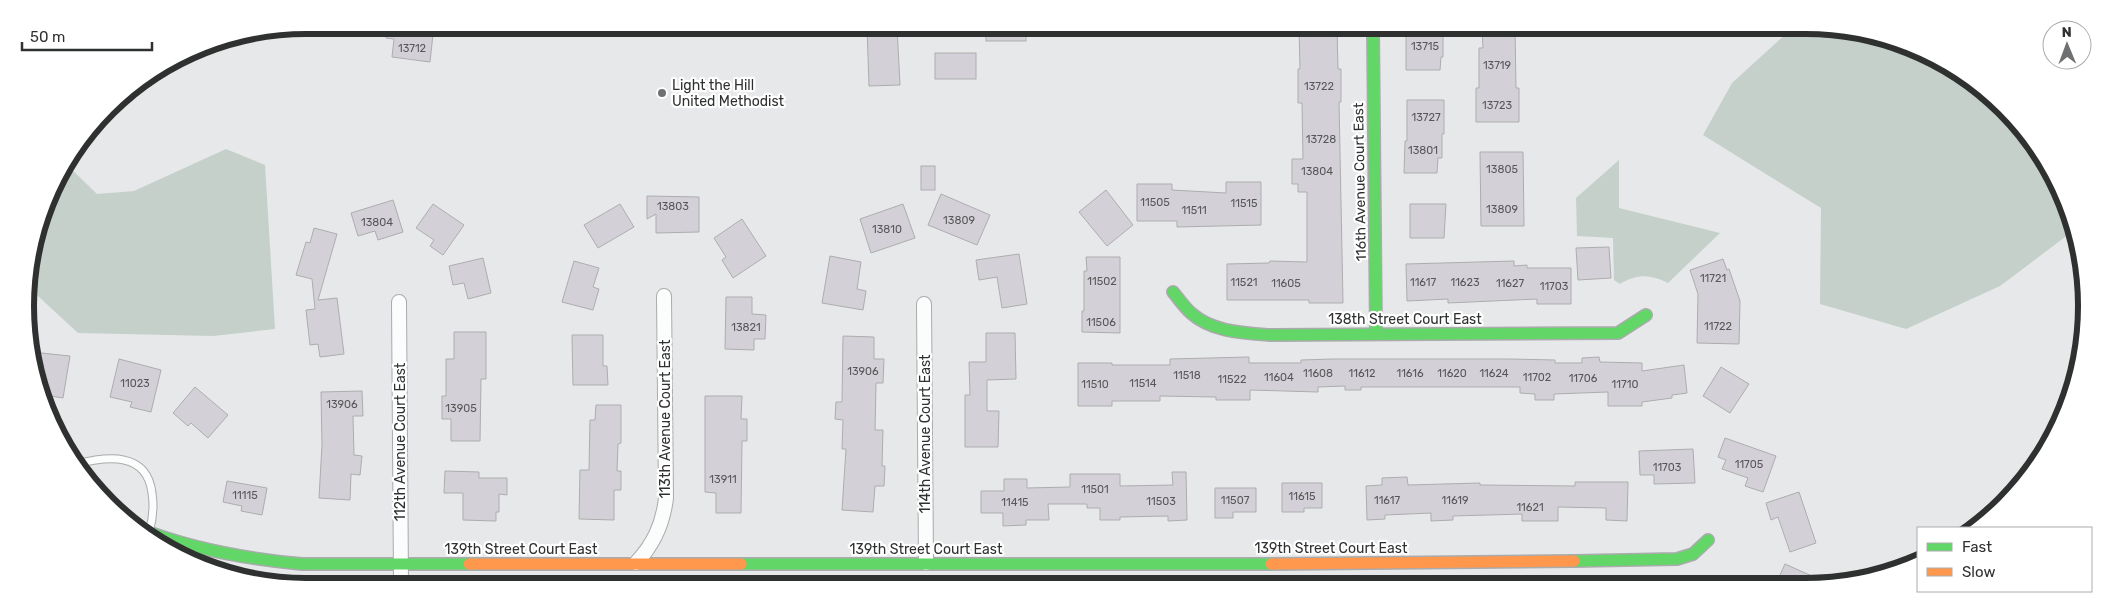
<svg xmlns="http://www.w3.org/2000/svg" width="2112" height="612" font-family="Rubik,sans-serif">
  <rect width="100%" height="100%" fill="#e7e8e9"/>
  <g fill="#c5d0cb">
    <polygon points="1790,30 1861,30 1962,72 2039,150 2073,231 2000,286 1906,329 1820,304 1821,208 1703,135 1732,83"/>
    <polygon points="226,149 265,165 275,329 213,336 78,333 26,285 54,181 67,165 97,194 134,191"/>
    <path d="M 1619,160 L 1619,208 L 1720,233 L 1668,283 C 1650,274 1637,274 1620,284 L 1614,280 L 1613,238 L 1577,236 L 1576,198 Z"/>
  </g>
  <g fill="#d3d1d7" stroke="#adadae">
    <polygon points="387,25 434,25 430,62 392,57 394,39 386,38"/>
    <polygon points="867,27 897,27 900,85 869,86"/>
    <rect x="986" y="27" width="40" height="14"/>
    <polygon points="1299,28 1337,29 1338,69 1341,69 1341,102 1339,102 1343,303 1309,303 1309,300 1227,300 1227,264 1269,263 1270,261 1307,262 1307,192 1298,192 1298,184 1292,184 1292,159 1303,159 1302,103 1298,103 1298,69 1300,69"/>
    <polygon points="1406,29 1443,29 1443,57 1441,57 1440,70 1406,70"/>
    <polygon points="1482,29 1515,29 1516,88 1519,88 1519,122 1476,122 1476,88 1479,88 1479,48 1483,48"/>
    <rect x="935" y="53" width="41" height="26"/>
    <polygon points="1407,100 1444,100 1444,134 1442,134 1442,158 1438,158 1437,173 1404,173 1405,141 1407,141"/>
    <polygon points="1480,152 1523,152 1524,226 1481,226"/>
    <rect x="921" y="166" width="14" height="24"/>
    <polygon points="1226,182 1261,182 1261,225 1177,227 1177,221 1137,221 1137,184 1172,184 1172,190 1226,193"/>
    <polygon points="1106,190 1133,225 1107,246 1079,212"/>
    <polygon points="941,194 990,215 977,245 928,225"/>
    <polygon points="647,196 699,197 699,232 656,233 656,214 647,219"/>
    <polygon points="393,200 403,232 378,240 375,231 358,236 351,213"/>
    <polygon points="433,204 464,225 443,255 430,246 434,240 416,228"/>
    <polygon points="620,204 634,227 598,248 584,225"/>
    <polygon points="903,204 915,238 871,253 860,219"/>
    <polygon points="1410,204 1446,204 1444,238 1410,238"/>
    <polygon points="742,219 766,256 733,278 722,260 726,257 714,238"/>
    <polygon points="314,228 337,234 318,300 337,298 344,354 320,357 318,344 310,345 306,310 315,309 312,279 296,275 306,242 310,243"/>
    <polygon points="1609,247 1611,278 1578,280 1576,248"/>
    <polygon points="1019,254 1027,304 1002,308 997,277 979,280 976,260"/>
    <polygon points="830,256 861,262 857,289 866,291 863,310 822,303"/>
    <polygon points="1086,257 1120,257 1120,333 1082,332 1082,311 1084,311 1084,271 1087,271"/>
    <polygon points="483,258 491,293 468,299 464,283 453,285 449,266"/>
    <polygon points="1723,259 1727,270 1729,269 1740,301 1739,344 1697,343 1698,294 1690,270"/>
    <polygon points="574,261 599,268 593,287 599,289 593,310 562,302"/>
    <polygon points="1514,261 1514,266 1527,265 1527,268 1571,268 1571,304 1537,304 1537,299 1448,303 1448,299 1407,301 1406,264"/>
    <polygon points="726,297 752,297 752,314 766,315 765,339 754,339 754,350 725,349"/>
    <polygon points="454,332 486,332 486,379 481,379 480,441 451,441 451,419 442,419 442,396 446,396 446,359 454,359"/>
    <polygon points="986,333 1015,333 1016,379 987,380 987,411 999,411 998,447 965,447 965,395 970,395 969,362 986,362"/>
    <polygon points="572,335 603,335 603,366 607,366 608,385 573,385"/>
    <polygon points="843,336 874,337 874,359 884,359 883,383 876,383 875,430 883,430 882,466 885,466 884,486 875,486 873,512 842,510 846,449 842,449 843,420 835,419 836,402 842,402"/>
    <polygon points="32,352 70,356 63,398 45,395 47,379 34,377"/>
    <polygon points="1249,357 1249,363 1301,363 1301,360 1333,359 1510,359 1555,360 1555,363 1582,363 1582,358 1599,357 1600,362 1642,363 1642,371 1684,365 1687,393 1672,395 1672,398 1642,402 1642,406 1608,406 1608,392 1554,394 1554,400 1535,400 1535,394 1520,393 1520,387 1361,387 1361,390 1345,390 1345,386 1318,387 1318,392 1250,390 1250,400 1216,400 1216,397 1160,396 1160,401 1112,401 1112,406 1078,406 1078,363 1112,363 1112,365 1170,365 1170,359"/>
    <polygon points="119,359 161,370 151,412 130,407 132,402 110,397"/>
    <polygon points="1721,367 1749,384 1730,413 1703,396"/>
    <polygon points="195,387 228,415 208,438 191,423 188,426 173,413"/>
    <polygon points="362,391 363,416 353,416 354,455 362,456 360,475 351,474 350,500 319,498 322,445 321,392"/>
    <polygon points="705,396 742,396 741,419 747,419 747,441 742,441 741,513 716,513 716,493 705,492"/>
    <polygon points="596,405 621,405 621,443 618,444 617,471 621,471 621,490 614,490 614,520 579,519 580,470 589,470 590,420 595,420"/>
    <polygon points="1725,438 1776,456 1763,492 1745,486 1748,478 1722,469 1726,460 1718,457"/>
    <polygon points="1693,449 1695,483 1654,484 1654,475 1640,475 1639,451"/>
    <polygon points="445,471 479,472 479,478 507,478 507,495 499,494 499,512 496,512 496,521 463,520 463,493 444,493"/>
    <polygon points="1172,472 1186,472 1187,520 1168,521 1168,516 1120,517 1120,520 1100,520 1100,508 1087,508 1087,504 1048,504 1049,520 1026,520 1026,525 1003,526 1003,513 981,513 981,491 1004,491 1004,479 1027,479 1027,488 1070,487 1070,474 1120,474 1120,486 1173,485"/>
    <polygon points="1407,477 1408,485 1480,483 1480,485 1575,486 1575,482 1628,482 1627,521 1606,520 1606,508 1558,507 1558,521 1522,521 1522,514 1453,516 1453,520 1431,521 1431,513 1385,515 1385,519 1367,520 1366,486 1382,485 1382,478"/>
    <polygon points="227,481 267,488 262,515 241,511 242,506 223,502"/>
    <polygon points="1282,483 1322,483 1322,508 1304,508 1304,512 1282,512"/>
    <polygon points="1215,488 1256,488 1256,512 1233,512 1233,518 1215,518"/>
    <polygon points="1799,492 1816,543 1790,552 1778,517 1771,520 1766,503"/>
    <polygon points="1785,564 1832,585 1776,584"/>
  </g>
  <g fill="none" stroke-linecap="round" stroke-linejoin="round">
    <g stroke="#aaabac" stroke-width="9">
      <path id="lane" d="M 77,464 C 108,456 147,452 152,493 C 154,506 153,519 149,532"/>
    </g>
    <g stroke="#aaabac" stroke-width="16">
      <g id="street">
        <polyline points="399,302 401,582"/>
        <polyline points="924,304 926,563"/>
        <path d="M 636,563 C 654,544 663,524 666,498 L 664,296"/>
      </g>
    </g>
    <g stroke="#aaabac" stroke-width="14">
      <g id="fast">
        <polyline points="1373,29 1376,334"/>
        <path d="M 1173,292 C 1179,299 1184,307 1191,313 C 1212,332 1243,333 1270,335 L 1618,333 L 1646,315"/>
        <path d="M 143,530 C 195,550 247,559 302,564 L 469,564"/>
        <polyline points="1574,561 1677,559 1693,554 1708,540"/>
        <polyline points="741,564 1271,564"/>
      </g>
    </g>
    <g stroke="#aaabac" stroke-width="14">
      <g id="slow">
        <polyline points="469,564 741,564"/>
        <polyline points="1271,564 1574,561"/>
      </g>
    </g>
    <use href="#lane" stroke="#fbfcfc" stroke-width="7"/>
    <use href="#street" stroke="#fbfcfc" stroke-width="14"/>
    <use href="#fast" stroke="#63d668" stroke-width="11"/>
    <use href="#slow" stroke="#ff974d" stroke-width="11"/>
  </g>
  <circle fill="#6f7071" stroke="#fff" stroke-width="2" cx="662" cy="93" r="5"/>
  <g text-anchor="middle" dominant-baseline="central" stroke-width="4.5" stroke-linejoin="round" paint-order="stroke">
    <g font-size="11" fill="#58585a">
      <text x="1425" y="46">13715</text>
      <text x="412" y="48">13712</text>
      <text x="1497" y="65">13719</text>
      <text x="1319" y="86">13722</text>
      <text x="1497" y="105">13723</text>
      <text x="1426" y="117">13727</text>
      <text x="1321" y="139">13728</text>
      <text x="1423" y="150">13801</text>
      <text x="1502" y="169">13805</text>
      <text x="1317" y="171">13804</text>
      <text x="1155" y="202">11505</text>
      <text x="1244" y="203">11515</text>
      <text x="673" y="206">13803</text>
      <text x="1502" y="209">13809</text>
      <text x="1194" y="210">11511</text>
      <text x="959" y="220">13809</text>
      <text x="377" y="222">13804</text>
      <text x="887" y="229">13810</text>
      <text x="1713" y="278">11721</text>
      <text x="1102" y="281">11502</text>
      <text x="1244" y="282">11521</text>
      <text x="1423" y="282">11617</text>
      <text x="1465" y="282">11623</text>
      <text x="1286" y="283">11605</text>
      <text x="1510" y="283">11627</text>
      <text x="1554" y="286">11703</text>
      <text x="1101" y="322">11506</text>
      <text x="1718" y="326">11722</text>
      <text x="746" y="327">13821</text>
      <text x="863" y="371">13906</text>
      <text x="1318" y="373">11608</text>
      <text x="1362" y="373">11612</text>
      <text x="1410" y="373">11616</text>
      <text x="1452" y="373">11620</text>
      <text x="1494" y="373">11624</text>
      <text x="1187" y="375">11518</text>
      <text x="1279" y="377">11604</text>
      <text x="1537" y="377">11702</text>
      <text x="1583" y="378">11706</text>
      <text x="1232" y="379">11522</text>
      <text x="135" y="383">11023</text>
      <text x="1143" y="383">11514</text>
      <text x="1095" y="384">11510</text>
      <text x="1625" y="384">11710</text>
      <text x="342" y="404">13906</text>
      <text x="461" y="408">13905</text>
      <text x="1749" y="464">11705</text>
      <text x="1667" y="467">11703</text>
      <text x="723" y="479">13911</text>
      <text x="1095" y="489">11501</text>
      <text x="245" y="495">11115</text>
      <text x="1302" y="496">11615</text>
      <text x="1235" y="500">11507</text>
      <text x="1387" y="500">11617</text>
      <text x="1455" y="500">11619</text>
      <text x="1161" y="501">11503</text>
      <text x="1015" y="502">11415</text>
      <text x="1530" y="507">11621</text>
    </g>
    <g font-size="14" fill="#2f3030" stroke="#fff" text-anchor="start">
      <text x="672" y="85">Light the Hill<tspan x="672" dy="16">United Methodist</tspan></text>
    </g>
    <g font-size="14" fill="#2f3030" stroke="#fff">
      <text transform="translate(1360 182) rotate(-91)">116th Avenue Court East</text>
      <text x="1405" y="319">138th Street Court East</text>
      <text transform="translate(665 419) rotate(-90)">113th Avenue Court East</text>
      <text transform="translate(925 434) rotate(-90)">114th Avenue Court East</text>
      <text transform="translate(400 442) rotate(-90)">112th Avenue Court East</text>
      <text x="1331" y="548">139th Street Court East</text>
      <text x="521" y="549">139th Street Court East</text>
      <text x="926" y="549">139th Street Court East</text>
    </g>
  </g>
  <path d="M0 0H2112V612H0ZM306 34H1806A272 272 0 0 1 2078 306V306A272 272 0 0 1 1806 578H306A272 272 0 0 1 34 306V306A272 272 0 0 1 306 34Z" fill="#fff" fill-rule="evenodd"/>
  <path fill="none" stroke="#2f3030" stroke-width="6" d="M306 34H1806A272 272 0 0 1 2078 306V306A272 272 0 0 1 1806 578H306A272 272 0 0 1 34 306V306A272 272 0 0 1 306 34Z"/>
  <rect x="1917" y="527" width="175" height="65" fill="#ffffff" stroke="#acacac"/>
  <rect x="1927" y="543" width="25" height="8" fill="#63d668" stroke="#acacac"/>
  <text x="1962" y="552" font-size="15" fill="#2f3030">Fast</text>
  <rect x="1927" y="568" width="25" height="8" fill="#ff974d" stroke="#acacac"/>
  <text x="1962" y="577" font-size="15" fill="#2f3030">Slow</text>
  <g transform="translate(2067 45) rotate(359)"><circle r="24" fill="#ffffff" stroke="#acacac"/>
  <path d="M0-4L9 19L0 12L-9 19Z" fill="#6f7071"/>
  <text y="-8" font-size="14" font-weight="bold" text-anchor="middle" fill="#2f3030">N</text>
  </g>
  <path d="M22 42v8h130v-8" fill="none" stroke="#2f3030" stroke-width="2.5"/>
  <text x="30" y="42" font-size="15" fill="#2f3030" stroke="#ffffff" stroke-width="4" paint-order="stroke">50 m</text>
</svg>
